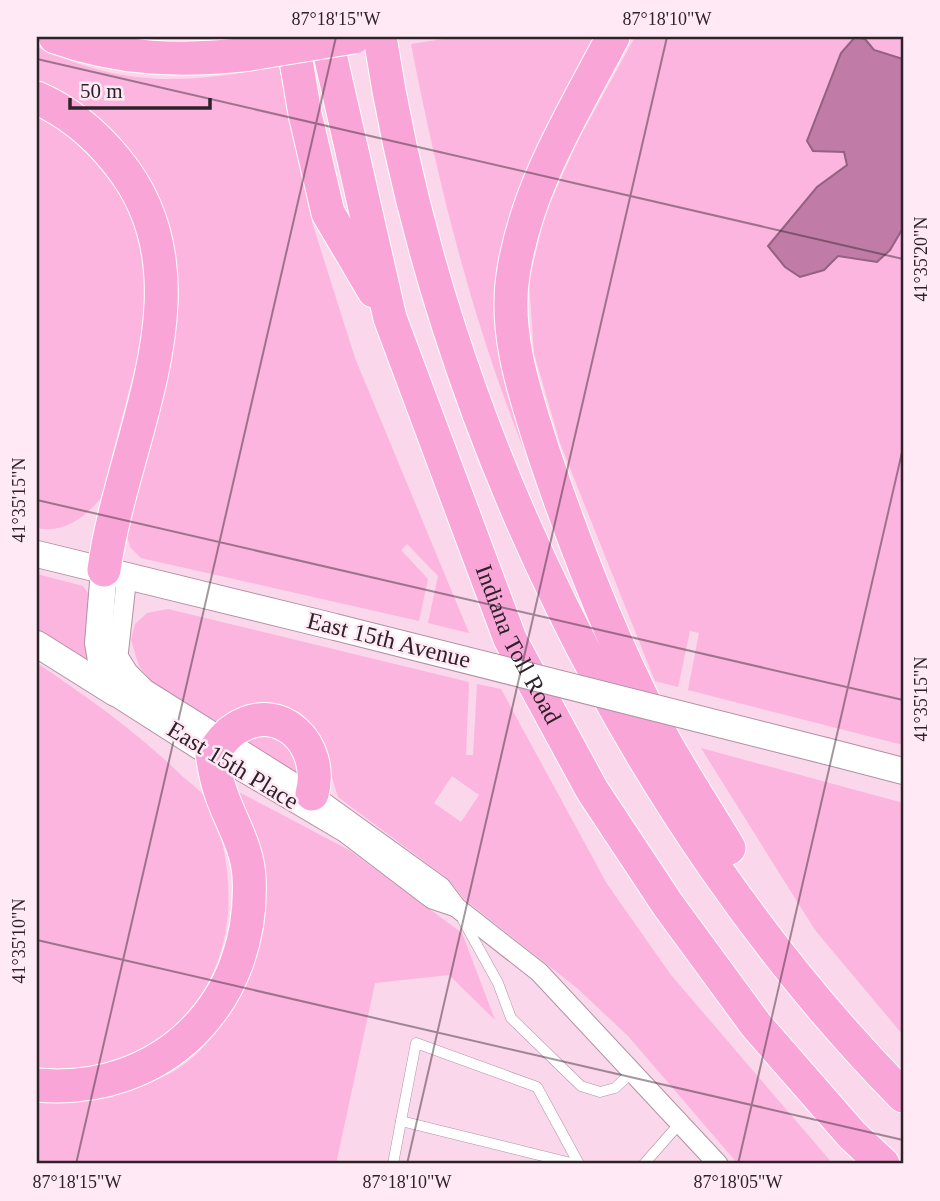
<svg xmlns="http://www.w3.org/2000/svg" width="940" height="1201" font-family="Georgia,serif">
  <rect width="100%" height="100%" fill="#fbd7eb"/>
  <g fill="#fbb5de" fill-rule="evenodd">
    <path d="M 456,37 L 599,37 L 520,202 L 535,477 C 476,336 440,193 411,44 Z"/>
    <polygon points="635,37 855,37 841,53 807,141 813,151 844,152 847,165 817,187 768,247 824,270 838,256 877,262 890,250 903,228 903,745 688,690 699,633 690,631 678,687 655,681 560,443 534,353 529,282 545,214 579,139"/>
    <polygon points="857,37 903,37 903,59 874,50 865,39"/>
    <path d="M 37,47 C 125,88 186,84 279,66 L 312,222 L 355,358 L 469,633 L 428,623 L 438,576 L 407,544 L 401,550 L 428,579 L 419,621 L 141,558 L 130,547 L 125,529 L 173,342 L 179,288 L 168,228 L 37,85 Z"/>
    <path d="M 37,116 L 58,126 L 91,157 L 123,198 L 141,242 L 150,281 L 146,325 L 101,498 C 85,517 64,534 37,528 Z"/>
    <polygon points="37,574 83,586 90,596 85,633 89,656 83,663 37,633"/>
    <path d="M 168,609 L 469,682 L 466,755 L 473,755 L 477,684 L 501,689 L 607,884 L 671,975 L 833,1164 L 738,1164 L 628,1036 L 577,988 L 464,899 L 448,879 L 338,797 L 325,754 L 315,733 L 220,725 L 151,681 L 139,666 L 131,640 L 135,624 L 147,613 ZM 452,776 L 479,795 L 461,822 L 434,803 Z"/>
    <path d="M 37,663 C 87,697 137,732 180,774 C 188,782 201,790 207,800 C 220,825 226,854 228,882 C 236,997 152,1079 37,1070 Z"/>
    <polygon points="251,734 287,739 303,778 243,739"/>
    <polygon points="701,748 903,803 903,1035 815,930"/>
    <path d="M 235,790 L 349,850 L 462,933 L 495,1020 L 449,975 L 375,983 L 336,1164 L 37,1164 L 37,1098 C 57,1102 75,1098 95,1095 C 120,1091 149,1085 171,1073 C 224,1043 269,957 266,896 C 263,856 252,826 235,790 Z"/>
  </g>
  <polygon fill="#c07ca6" stroke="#946180" stroke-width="2" points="855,37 865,39 874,50 903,59 903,228 890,250 877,262 838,256 824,270 800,277 785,267 768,246 817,187 847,165 844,152 813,151 807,141 841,53"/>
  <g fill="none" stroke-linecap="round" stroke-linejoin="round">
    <g stroke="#b291a4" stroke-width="11">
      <g id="lane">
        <polyline points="463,920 498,983 511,1018 581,1086 600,1092 615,1088 632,1072"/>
        <polyline points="401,1121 416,1043 537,1087 579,1164"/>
        <polyline points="393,1164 401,1121 575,1164"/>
        <polyline points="644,1164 680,1123"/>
      </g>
    </g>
    <g stroke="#b291a4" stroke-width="21">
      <g id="street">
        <polyline points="127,575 118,656 128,672 145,689 312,794 441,887 456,907 539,972 718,1164"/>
        <polyline points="212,754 344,832 432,899 456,907"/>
      </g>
    </g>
    <g stroke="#b291a4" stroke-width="28">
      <g id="secondary">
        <polyline points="37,554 335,627"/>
        <polyline points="104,570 98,643 102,666 118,694 212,754"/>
        <polyline points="37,644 115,693"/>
        <polyline points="826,751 903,771"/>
      </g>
    </g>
    <g stroke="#fff" stroke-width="35">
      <g id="highway">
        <path d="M 55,37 C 120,60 181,62 250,54"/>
        <polyline points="292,37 305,114 328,213 374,291"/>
        <path id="s1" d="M 326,37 L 390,318 L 510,639 L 592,790 L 668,905 L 756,1025 L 852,1135 L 883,1164"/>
        <path d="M 380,37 C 438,419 632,820 903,1096"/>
        <path d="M 613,37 C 573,113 526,188 513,275 C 504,335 525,394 543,451 C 576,549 616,653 666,744 C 686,779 708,813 729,848"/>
        <path d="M 37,98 C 69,112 94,133 116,160 C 216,281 122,436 104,570"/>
        <path d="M 37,1085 C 163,1096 256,1002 249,876 C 247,845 229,819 220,790 C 216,779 214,766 212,754 C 219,745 225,735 235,729 C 281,699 325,746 312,794"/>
      </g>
    </g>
    <use href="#lane" stroke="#fff" stroke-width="10"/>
    <use href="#street" stroke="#fff" stroke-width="19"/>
    <use href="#secondary" stroke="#fff" stroke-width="26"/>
    <use href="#highway" stroke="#f9a5d8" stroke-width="33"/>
    <g stroke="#b291a4" stroke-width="28" stroke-linecap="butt">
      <polyline id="secondary-bridge" points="335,627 826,751"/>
    </g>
    <g stroke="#fff" stroke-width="35" stroke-linecap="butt">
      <polyline id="highway-bridge" points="250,54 354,37"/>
    </g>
    <use href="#secondary-bridge" stroke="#fff" stroke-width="26"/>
    <use href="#highway-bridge" stroke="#f9a5d8" stroke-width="33"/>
  </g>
  <path fill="none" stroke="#2e2229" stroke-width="2" stroke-opacity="0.45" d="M 37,59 L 903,259M 37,500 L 903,700M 37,940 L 903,1140M 76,1164 L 336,37M 407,1164 L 667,37M 738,1164 L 903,448"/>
  <g text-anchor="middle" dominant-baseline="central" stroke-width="5" stroke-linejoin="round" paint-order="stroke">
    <g font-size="24" fill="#2e2229" stroke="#ffe9f5">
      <text transform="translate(389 640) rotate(14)">East 15th Avenue</text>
      <text stroke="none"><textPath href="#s1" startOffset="639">Indiana Toll Road</textPath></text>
      <text transform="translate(233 765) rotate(31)">East 15th Place</text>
    </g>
  </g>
  <rect width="940" height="1201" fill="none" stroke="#ffe9f5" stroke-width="77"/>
  <path d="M70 98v10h140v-10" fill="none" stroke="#2e2229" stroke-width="3.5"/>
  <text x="80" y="98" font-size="21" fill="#2e2229" stroke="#ffe9f5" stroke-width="5" paint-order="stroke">50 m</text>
  <rect x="38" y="38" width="864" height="1124" fill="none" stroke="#2e2229" stroke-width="2.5"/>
  <g font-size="18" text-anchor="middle" fill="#2e2229">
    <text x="336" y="25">87°18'15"W</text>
    <text x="667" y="25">87°18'10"W</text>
    <text transform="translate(921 259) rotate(-90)" y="6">41°35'20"N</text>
    <text transform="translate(19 500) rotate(-90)" y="6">41°35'15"N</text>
    <text transform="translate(921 699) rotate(-90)" y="6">41°35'15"N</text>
    <text transform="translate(19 941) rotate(-90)" y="6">41°35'10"N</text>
    <text x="77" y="1188">87°18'15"W</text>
    <text x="407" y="1188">87°18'10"W</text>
    <text x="738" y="1188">87°18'05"W</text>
  </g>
</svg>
